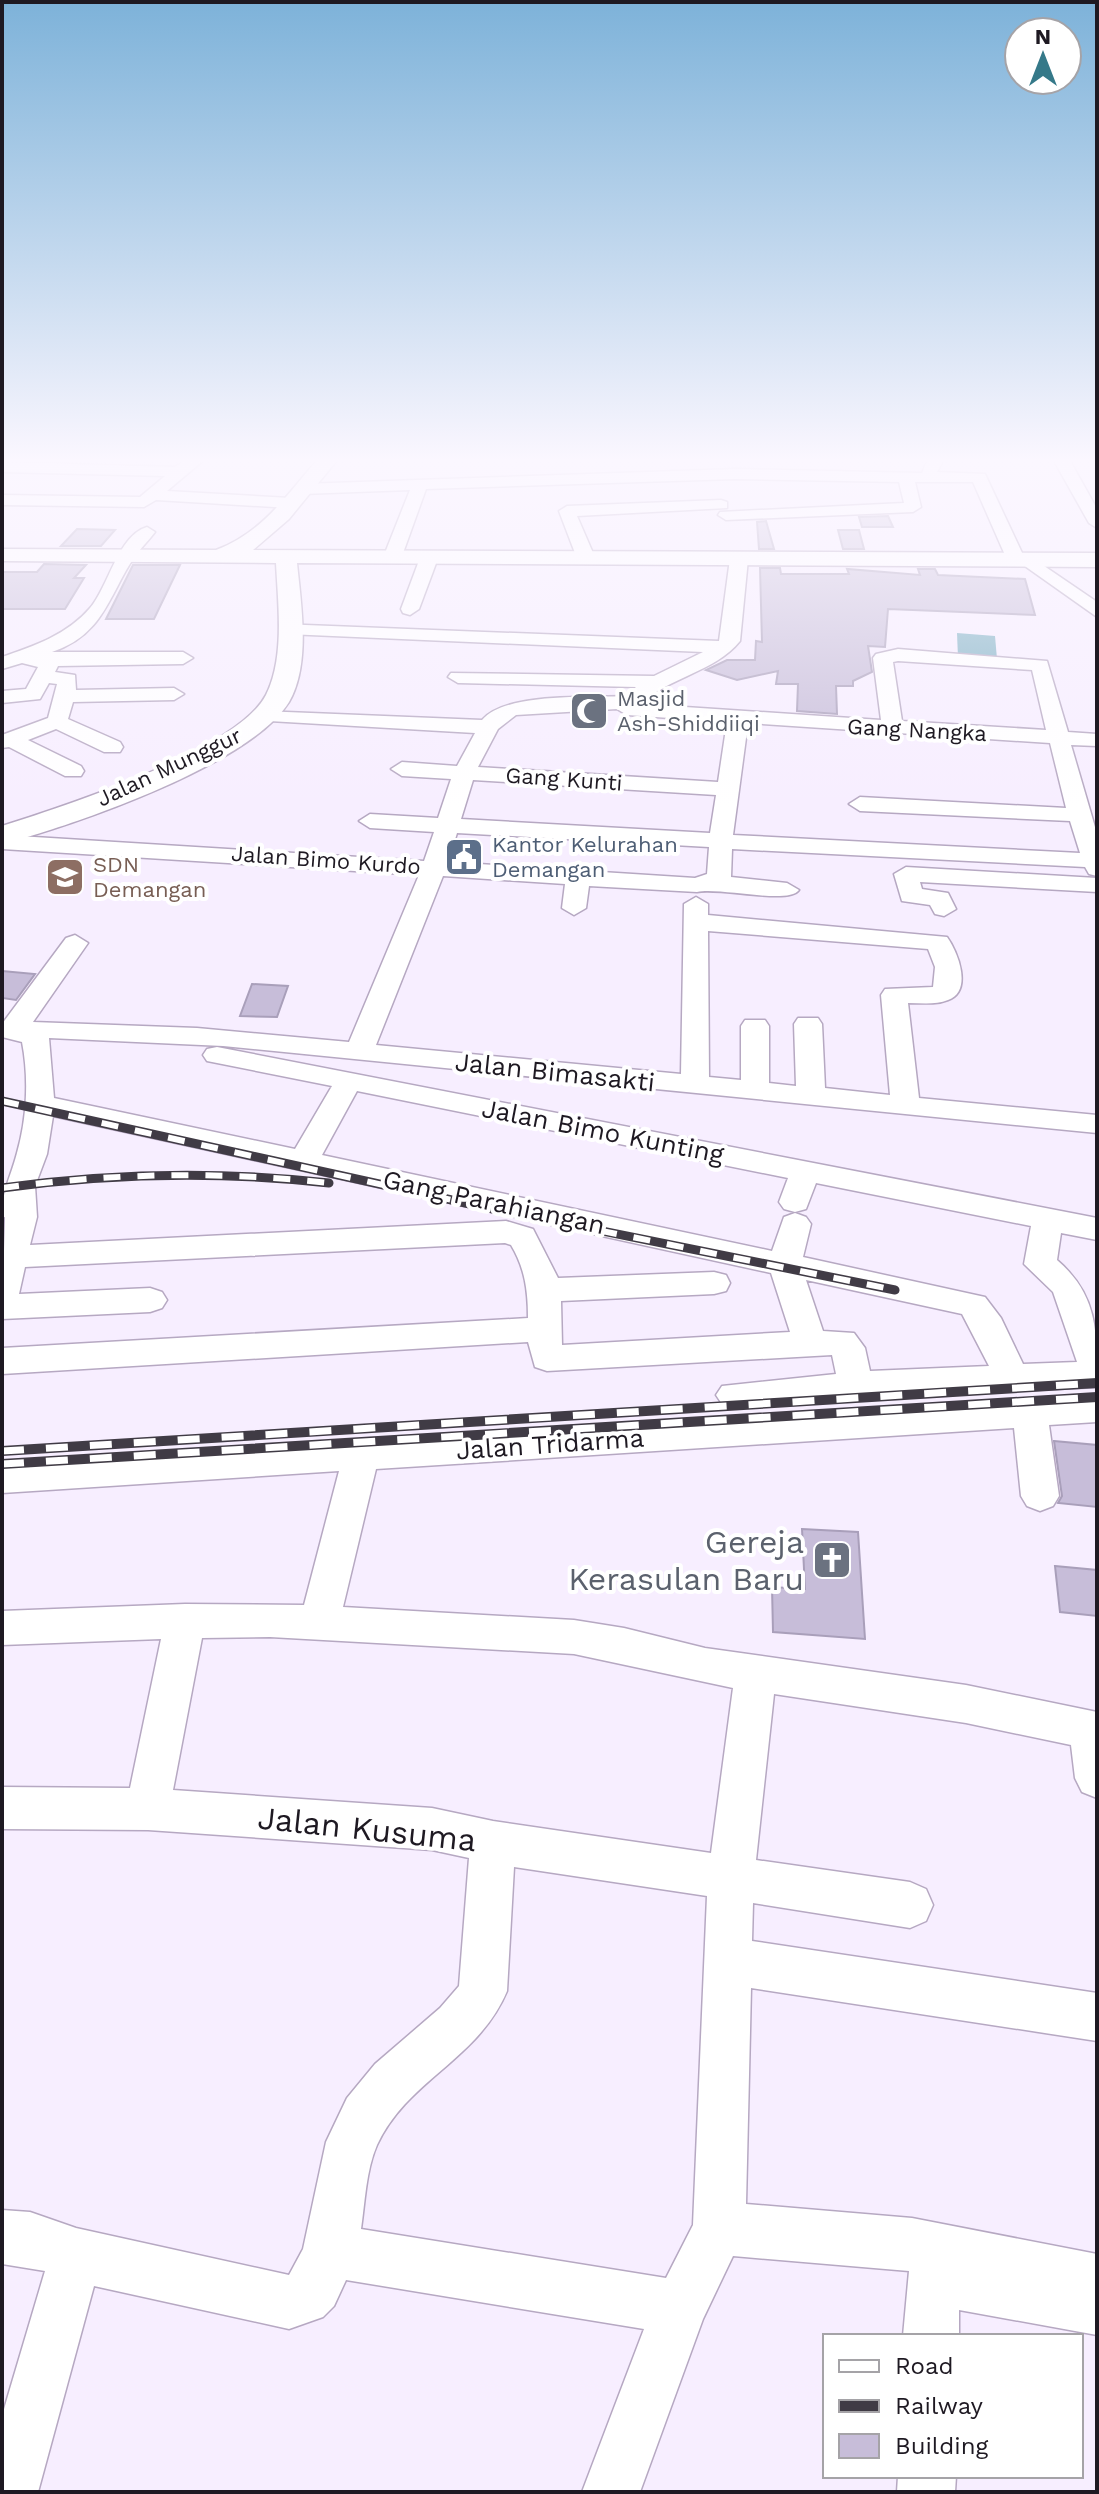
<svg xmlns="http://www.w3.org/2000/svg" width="1099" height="2494" font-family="'Work Sans',sans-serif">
  <rect width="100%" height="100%" fill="#f7eeff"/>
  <polygon fill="#7cafc3" points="957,633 995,636 997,659 958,658"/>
  <g fill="#c7bdd9" stroke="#a99fba" stroke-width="2">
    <polygon points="888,516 893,527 862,527 859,517"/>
    <polygon points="766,521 774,549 759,549 757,522"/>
    <polygon points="77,529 115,530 101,546 61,546"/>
    <polygon points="838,530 859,530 864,549 843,549"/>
    <polygon points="44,564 86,565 74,578 84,578 65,609 2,609 2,572 37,572"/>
    <polygon points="133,565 180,565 154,619 106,619"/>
    <polygon points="760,568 780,568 781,574 849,574 847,569 920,575 918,569 935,569 938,575 1025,579 1035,615 888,609 885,647 868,646 872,672 853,681 853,686 836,686 837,714 797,711 798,684 776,684 778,671 737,680 706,670 727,660 755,660 756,641 762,642"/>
    <polygon points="2,971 35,974 16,1000 2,998"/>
    <polygon points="252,984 288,986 277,1017 240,1016"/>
    <polygon points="1054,1441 1097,1445 1097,1507 1058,1503 1062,1496"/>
    <polygon points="802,1529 858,1532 865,1639 773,1632 772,1587 805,1589"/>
    <polygon points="1055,1566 1097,1570 1097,1616 1060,1612"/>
  </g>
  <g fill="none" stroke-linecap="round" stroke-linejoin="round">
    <g stroke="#b6a8c2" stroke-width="3">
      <g id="minor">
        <polygon points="187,459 205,459 167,491 290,498 298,503 290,508 156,500 144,507 2,505 2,495 140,497 165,476 2,472 2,462 175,467"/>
        <polygon points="928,459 944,459 937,472 985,474 1023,555 1020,559 1008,559 1005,555 973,482 915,482 921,507 913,512 726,520 718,515 720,512 904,503 899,482 735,479 426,489 403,553 394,558 385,553 410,490 302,494 294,489 302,484 735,469 922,473"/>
        <polygon points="1053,459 1069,459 1097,509 1097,528 1089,523"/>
        <polygon points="721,500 727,502 727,508 577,516 593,553 584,558 575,553 559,511 567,506"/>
        <path d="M 147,527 L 155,532 C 149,540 141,548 135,556 C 109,594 104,635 52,652 L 183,652 L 193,658 L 183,664 L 58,666 L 55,672 L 75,675 L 76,690 L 174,688 L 184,694 L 174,700 L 73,702 L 68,719 L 120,742 L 123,747 L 120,752 L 104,752 L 56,729 L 28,740 L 81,766 L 84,771 L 81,776 L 65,776 L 9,747 L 2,748 L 2,735 L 48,718 L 57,684 L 49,683 L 40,699 L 2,703 L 2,691 L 26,689 L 38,667 L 22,663 L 2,669 L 2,657 C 34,646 67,635 90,608 C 108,588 118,535 147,527 Z"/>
        <polygon points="429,553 438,558 419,609 410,615 403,613 401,609 420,558"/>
        <path d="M 739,554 L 748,559 L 740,641 C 715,672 669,677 640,704 L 881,720 L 873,658 L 876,654 L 898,649 L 1047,661 L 1068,732 L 1097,734 L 1097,746 L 1071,745 L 1097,834 L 1097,876 L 1089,874 L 1085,867 L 732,849 L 731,877 L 787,883 L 799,890 C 788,905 720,887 697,892 L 589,886 L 586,908 L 574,915 L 562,908 L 565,884 L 443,876 L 376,1045 L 681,1074 L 684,904 L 696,897 L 708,904 L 708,915 L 947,937 C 958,952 973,991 948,1000 C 936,1005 921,1003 908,1003 L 919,1098 L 1097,1115 L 1097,1133 L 223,1046 L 49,1038 L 54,1098 L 295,1149 L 332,1086 L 207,1061 L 203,1055 L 207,1049 L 217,1047 L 1097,1218 L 1097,1240 L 1061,1233 L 1057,1260 C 1099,1296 1097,1334 1097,1387 L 856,1398 L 734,1408 L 722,1404 L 716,1395 L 722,1386 L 836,1374 L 832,1355 L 547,1371 L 535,1367 L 528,1342 L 2,1374 L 2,1348 L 528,1318 C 528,1291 525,1268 511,1245 L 505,1243 L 25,1267 L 19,1294 L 150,1288 L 162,1292 L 167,1300 L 162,1308 L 150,1312 L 2,1319 L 5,1217 L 2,1218 C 2,1189 10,1180 17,1153 C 27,1118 29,1078 22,1042 L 2,1037 L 2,1024 L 66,938 L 75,935 L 88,943 L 33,1022 L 197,1028 L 349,1042 L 419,875 L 2,849 L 2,835 L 424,861 L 434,832 L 370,828 L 359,821 L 370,814 L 438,818 L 451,779 L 402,776 L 391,769 L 402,762 L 457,766 L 475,733 L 269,721 L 262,719 L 259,715 L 262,711 L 482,720 C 506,692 589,698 625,696 L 636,687 L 458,683 L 448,677 L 451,673 L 654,676 L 703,652 L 287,634 L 280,632 L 280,624 L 719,641 L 730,559 ZM 898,661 L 1032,670 L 1046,730 L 902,721 L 893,662 ZM 617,709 L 627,715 L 727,722 L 718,782 L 478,767 L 498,729 L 516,715 ZM 748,723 L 1050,743 L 1066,808 L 860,797 L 849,804 L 860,811 L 1070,821 L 1080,853 L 733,835 ZM 473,780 L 716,795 L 710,833 L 461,819 ZM 457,833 L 709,847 L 707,874 L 695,878 L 448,862 ZM 708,931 L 928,949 L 935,967 L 933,987 L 885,989 L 881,995 L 890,1095 L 825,1088 L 822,1024 L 818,1018 L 798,1018 L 794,1024 L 796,1086 L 769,1083 L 769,1026 L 765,1020 L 745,1020 L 741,1026 L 741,1080 L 709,1077 ZM 357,1091 L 788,1178 L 779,1202 L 784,1209 L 795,1212 L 806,1209 L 816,1183 L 1031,1226 L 1024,1264 L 1053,1292 L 1077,1362 L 1023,1364 L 1001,1318 L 985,1297 L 803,1257 L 811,1224 L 806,1217 L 795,1213 L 784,1217 L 772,1251 L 322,1155 ZM 53,1116 L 771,1273 L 790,1332 L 562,1345 L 561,1301 L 714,1294 L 726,1291 L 730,1283 L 726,1275 L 714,1272 L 558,1278 L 533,1229 L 506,1221 L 30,1245 L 37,1217 L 35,1186 L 47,1154 ZM 806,1280 L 962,1314 L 989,1366 L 870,1371 L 865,1348 L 854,1333 L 823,1331 Z"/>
        <polygon points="1028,555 1097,602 1097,617 1022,564 1022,556"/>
        <polygon points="906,867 1097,878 1097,892 920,882 922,889 948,893 956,909 944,916 935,914 930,905 902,901 894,874"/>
        <path d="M 1097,1396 L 1097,1422 L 1049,1425 L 1059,1496 L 1053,1506 L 1040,1511 L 1027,1506 L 1021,1496 L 1014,1428 L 376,1469 L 343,1607 L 574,1620 L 624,1628 L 705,1648 L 966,1685 L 1097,1712 L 1097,1798 L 1082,1792 L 1075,1778 L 1071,1745 L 966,1723 L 774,1694 L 756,1860 L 910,1882 L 926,1889 L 933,1905 L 926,1921 L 910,1928 L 753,1903 L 752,1941 L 1097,1993 L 1097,2041 L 751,1988 L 746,2204 L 912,2218 L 1097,2254 L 1097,2335 L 959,2310 L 959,2336 L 903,2336 L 909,2271 L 733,2256 L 703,2319 L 640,2492 L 582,2492 L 644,2329 L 346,2280 L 334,2306 L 323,2317 L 289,2329 L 94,2286 L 38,2492 L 2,2492 L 2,2416 L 45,2271 L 2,2264 L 2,2210 L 30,2212 L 76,2228 L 289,2275 L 303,2249 L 326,2142 L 347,2098 L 375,2064 L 440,2008 L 459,1986 L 469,1858 L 432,1850 L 148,1830 L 2,1829 L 2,1787 L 130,1788 L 161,1639 L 2,1645 L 2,1611 L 185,1604 L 304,1605 L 339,1471 L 2,1493 L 2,1463 ZM 270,1637 L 574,1654 L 733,1688 L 711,1853 L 493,1821 L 432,1808 L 173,1790 L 202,1638 ZM 514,1867 L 707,1896 L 693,2225 L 666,2278 L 361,2229 C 365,2202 366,2170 377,2145 C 407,2080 478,2060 507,1991 Z"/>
        <polygon points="898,2476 956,2476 955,2492 897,2492"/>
      </g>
    </g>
    <g stroke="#b6a8c2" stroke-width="3">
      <path id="major" d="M 318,459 L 338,459 L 289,519 L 253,550 L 1097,553 L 1097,567 L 297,563 C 301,604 311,664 289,702 C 251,764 73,826 2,844 L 2,826 C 62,807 238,750 266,695 C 285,658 278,603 276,563 L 2,561 L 2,549 L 216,550 C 262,533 287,495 318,459 Z"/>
    </g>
    <use href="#minor" fill="#fff" fill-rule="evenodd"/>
    <use href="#major" fill="#fff" fill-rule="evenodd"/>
    <g stroke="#403b45" stroke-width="9">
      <g id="rail-far1">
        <polyline points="2,1101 488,1208 895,1290"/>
        <path d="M 2,1188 C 112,1173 219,1171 329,1183"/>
      </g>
    </g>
    <g stroke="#403b45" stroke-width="10">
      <g id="rail">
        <polyline points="2,1451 1097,1383"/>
        <polyline points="2,1464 1097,1397"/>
      </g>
    </g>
    <use href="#rail-far1" stroke="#fff" stroke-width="6" stroke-dasharray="17" stroke-linecap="butt"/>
    <use href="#rail" stroke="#fff" stroke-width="7" stroke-dasharray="22" stroke-linecap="butt"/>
  </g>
  <linearGradient id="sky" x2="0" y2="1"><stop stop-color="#7db2d9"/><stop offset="0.57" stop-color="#fbf7ff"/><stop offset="1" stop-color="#fbf7ff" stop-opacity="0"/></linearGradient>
  <rect width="1099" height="808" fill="url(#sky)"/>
  <defs>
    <g id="mosque-square" transform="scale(2)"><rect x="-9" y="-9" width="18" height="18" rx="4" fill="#6b7280" stroke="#fff"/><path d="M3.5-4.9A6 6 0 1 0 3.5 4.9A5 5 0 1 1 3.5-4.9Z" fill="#fff"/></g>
    <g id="civic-square" transform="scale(2)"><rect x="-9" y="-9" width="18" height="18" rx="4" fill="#5c6f8a" stroke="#fff"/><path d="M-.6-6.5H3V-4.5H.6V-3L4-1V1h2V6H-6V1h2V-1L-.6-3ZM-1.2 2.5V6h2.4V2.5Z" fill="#fff"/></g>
    <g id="school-square" transform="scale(2)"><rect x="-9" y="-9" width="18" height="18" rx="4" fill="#8d6e63" stroke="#fff"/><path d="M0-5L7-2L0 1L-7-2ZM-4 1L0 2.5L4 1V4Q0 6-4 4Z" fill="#fff"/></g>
    <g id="church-square" transform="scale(2)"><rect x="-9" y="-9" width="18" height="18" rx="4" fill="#6b7280" stroke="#fff"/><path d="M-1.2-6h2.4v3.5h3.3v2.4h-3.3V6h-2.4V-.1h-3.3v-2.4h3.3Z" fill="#fff"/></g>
  </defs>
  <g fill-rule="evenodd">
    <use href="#mosque-square" x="589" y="711"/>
    <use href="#civic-square" x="464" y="857"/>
    <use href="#school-square" x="65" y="877"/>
    <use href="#church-square" x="832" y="1560"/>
  </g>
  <g text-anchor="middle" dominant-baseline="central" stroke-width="8" stroke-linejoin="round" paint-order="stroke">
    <g font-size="22" fill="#5b616d" stroke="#fff" text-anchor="start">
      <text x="617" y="698">Masjid<tspan x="617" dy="25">Ash-Shiddiiqi</tspan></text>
    </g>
    <g font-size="22" fill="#1e1922" stroke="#fff">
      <text transform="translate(917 730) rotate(3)">Gang Nangka</text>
      <text transform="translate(169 767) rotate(-25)">Jalan Munggur</text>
      <text transform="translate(564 779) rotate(4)">Gang Kunti</text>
      <text transform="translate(326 860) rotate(4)">Jalan Bimo Kurdo</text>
    </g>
    <g font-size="22" fill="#4e5e75" stroke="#fff" text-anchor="start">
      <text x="492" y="844">Kantor Kelurahan<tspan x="492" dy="25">Demangan</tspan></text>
    </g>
    <g font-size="22" fill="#785e54" stroke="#fff" text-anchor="start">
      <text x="93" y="864">SDN<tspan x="93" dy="25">Demangan</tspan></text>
    </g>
    <g font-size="26" fill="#1e1922" stroke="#fff">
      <text transform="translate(555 1072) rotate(6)">Jalan Bimasakti</text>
      <text transform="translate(603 1131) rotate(11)">Jalan Bimo Kunting</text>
      <text transform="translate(494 1202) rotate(12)">Gang Parahiangan</text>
      <text transform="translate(550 1444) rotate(-4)">Jalan Tridarma</text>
    </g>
    <g font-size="32" fill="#5b616d" stroke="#fff" text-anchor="end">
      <text x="804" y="1542">Gereja<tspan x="804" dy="37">Kerasulan Baru</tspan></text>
    </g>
    <g font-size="32" fill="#1e1922" stroke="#fff">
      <text transform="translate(367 1829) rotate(6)">Jalan Kusuma</text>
    </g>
  </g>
  <rect width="1099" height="2494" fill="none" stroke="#1e1922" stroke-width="8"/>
  <rect x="823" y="2334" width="260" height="144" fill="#ffffff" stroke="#a5a3a7" stroke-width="2"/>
  <rect x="839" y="2360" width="40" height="12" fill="#ffffff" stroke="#a5a3a7" stroke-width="2"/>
  <text x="895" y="2374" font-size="24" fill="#1e1922">Road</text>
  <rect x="839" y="2400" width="40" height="12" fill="#403b45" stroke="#a5a3a7" stroke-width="2"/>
  <text x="895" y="2414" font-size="24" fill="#1e1922">Railway</text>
  <rect x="839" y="2434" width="40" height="24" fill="#c7bdd9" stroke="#a5a3a7" stroke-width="2"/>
  <text x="895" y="2454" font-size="24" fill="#1e1922">Building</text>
  <g transform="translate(1043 56)"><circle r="38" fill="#ffffff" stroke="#a5a3a7" stroke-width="2"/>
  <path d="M0-6L14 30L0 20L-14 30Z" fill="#357989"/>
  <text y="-12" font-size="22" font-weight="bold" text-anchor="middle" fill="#1e1922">N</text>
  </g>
</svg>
